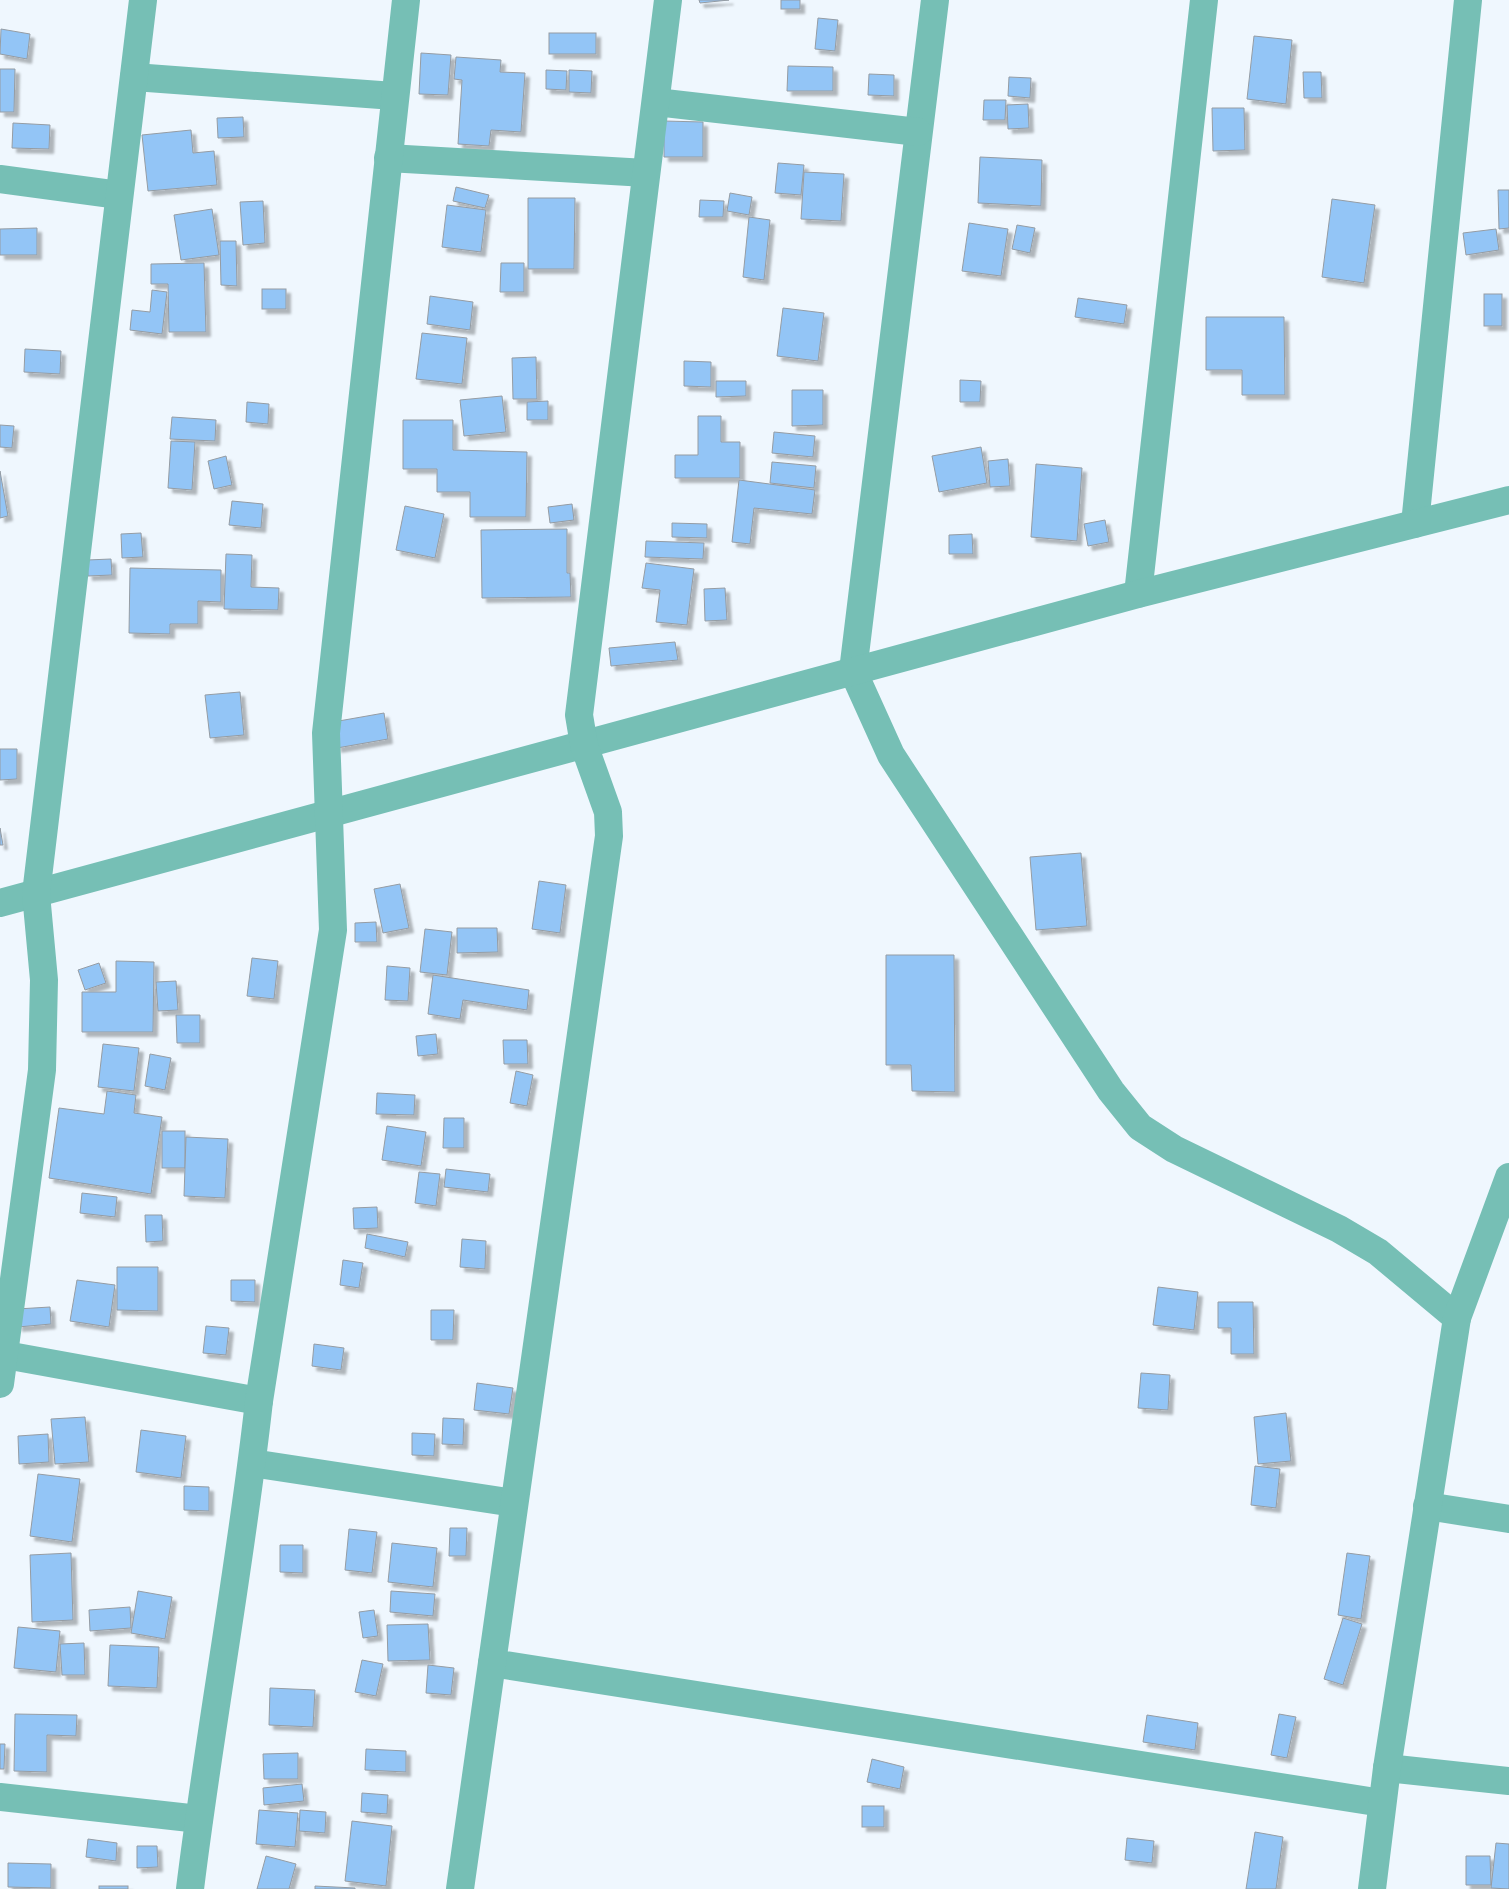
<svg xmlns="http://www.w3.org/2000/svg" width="1509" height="1889" font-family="'Roboto Condensed',sans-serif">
  <defs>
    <filter id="shadow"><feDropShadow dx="4.5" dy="4.5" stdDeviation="1" flood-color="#0004"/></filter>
  </defs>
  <rect width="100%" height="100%" fill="#eff7fe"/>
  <g fill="#93c5f6" stroke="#959ca3" filter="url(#shadow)">
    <polygon points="699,0 729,0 700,3"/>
    <rect x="781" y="0" width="19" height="9"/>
    <polygon points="818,18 838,20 835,51 815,49"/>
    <polygon points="1,29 30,34 27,59 0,54"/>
    <rect x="549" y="33" width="47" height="21"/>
    <polygon points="1254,36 1292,40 1286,104 1247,99"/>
    <polygon points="421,53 451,55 448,95 419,94"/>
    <polygon points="456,57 501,60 500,72 525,73 521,132 491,130 489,146 458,144 462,80 454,79"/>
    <polygon points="788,66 833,67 833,91 787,91"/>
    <polygon points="0,69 15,69 14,112 0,112"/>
    <polygon points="546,70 567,71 566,90 546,89"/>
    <polygon points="569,70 592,71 591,93 569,92"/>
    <polygon points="1303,72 1321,72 1322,98 1304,98"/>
    <polygon points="869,74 894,75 894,96 868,95"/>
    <polygon points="1009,77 1031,78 1030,98 1008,96"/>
    <polygon points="984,100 1006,100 1005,120 983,120"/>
    <polygon points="1028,104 1029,128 1008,129 1007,105"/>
    <polygon points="1212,108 1244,108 1245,150 1213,151"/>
    <polygon points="243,117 244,137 218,138 217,118"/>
    <polygon points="664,121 703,122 703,157 664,157"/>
    <polygon points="13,123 50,125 49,149 12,148"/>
    <polygon points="191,130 193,153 214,151 217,185 148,191 142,135"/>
    <polygon points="980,157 1042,160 1041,206 978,203"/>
    <polygon points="778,163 804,165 801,195 775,193"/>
    <polygon points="804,172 844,174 841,221 801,219"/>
    <polygon points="456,187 489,195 485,208 453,201"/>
    <polygon points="1498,190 1509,190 1509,228 1499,229"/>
    <polygon points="730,193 752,197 749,215 727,211"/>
    <polygon points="528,198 575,198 574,269 528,269"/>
    <polygon points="1332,199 1375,205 1364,283 1322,277"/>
    <polygon points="700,200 724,201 723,217 699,217"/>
    <polygon points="263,201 265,243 243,245 240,202"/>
    <polygon points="447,205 486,210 481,252 442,247"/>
    <polygon points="212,209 219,255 181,260 174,215"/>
    <polygon points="749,217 770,220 764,280 743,277"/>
    <polygon points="969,223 1008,229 1001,276 962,271"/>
    <polygon points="1017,225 1035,228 1030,253 1012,249"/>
    <polygon points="37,228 37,255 0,255 0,229"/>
    <polygon points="1496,229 1499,250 1466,255 1463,233"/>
    <polygon points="220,241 236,241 237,286 221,285"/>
    <polygon points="204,263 206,332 169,332 168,284 151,284 151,264"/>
    <polygon points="501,263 524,263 524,292 500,292"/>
    <rect x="262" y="289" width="24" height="20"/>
    <polygon points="152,290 167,292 162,334 130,330 132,310 150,312"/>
    <rect x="1484" y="294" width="18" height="32"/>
    <polygon points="430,296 473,302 470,330 427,324"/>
    <polygon points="1078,298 1127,305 1124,324 1075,317"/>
    <polygon points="783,308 824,313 818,361 777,356"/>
    <polygon points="1206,317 1284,317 1285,395 1242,395 1242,370 1206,370"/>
    <polygon points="422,333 467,338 462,384 416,379"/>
    <polygon points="25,349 61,351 60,374 24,372"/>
    <polygon points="536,357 537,399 513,399 512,358"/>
    <polygon points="684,361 711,362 711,387 684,386"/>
    <polygon points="960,380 981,381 980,402 960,402"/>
    <polygon points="716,381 746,381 746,396 716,397"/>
    <polygon points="792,390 823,390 823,425 792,426"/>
    <polygon points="502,396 506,432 464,436 460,400"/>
    <polygon points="548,401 548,420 527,420 527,402"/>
    <polygon points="247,402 269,404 268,424 246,422"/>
    <polygon points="698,416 721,416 721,442 740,442 740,478 675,478 675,455 698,455"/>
    <polygon points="172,417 216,420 215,441 170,439"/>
    <polygon points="403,420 453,420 453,450 527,452 526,517 470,517 470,492 437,492 437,469 403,469"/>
    <polygon points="0,425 14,426 12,448 0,447"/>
    <polygon points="774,432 815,436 813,457 772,453"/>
    <polygon points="171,441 195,442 192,490 168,488"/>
    <polygon points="981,447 987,483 939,492 932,456"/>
    <polygon points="226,456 232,485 214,489 208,461"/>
    <polygon points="1008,459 1010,486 990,487 988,461"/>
    <polygon points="772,462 816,466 814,488 770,483"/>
    <polygon points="1036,464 1082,468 1077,541 1031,537"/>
    <polygon points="0,471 8,516 0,518"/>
    <polygon points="739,480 815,490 812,514 754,508 750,544 732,542"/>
    <polygon points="232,501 263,504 261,528 229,525"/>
    <polygon points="572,504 574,520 550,523 548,507"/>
    <polygon points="405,506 444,514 435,558 396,550"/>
    <polygon points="1105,520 1109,542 1088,546 1084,524"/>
    <polygon points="672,523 707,524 707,538 672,537"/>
    <polygon points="567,529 567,573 570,573 571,597 482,598 481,530"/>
    <polygon points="141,533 143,557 122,558 121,534"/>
    <polygon points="972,534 973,554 949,554 949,535"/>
    <polygon points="646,541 704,543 703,559 645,557"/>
    <polygon points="226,554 252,555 251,587 279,588 278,610 224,609"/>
    <polygon points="111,559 112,575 88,576 87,560"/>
    <polygon points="646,563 694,569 687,625 656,622 660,590 642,588"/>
    <polygon points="130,568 221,570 221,602 198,601 198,624 170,624 170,634 129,633"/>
    <polygon points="725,588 727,620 705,621 704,589"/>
    <polygon points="675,642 678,660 611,666 609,648"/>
    <polygon points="240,692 244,735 210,738 205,695"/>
    <polygon points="384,713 388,739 337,748 333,722"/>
    <polygon points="0,749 17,749 17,779 0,780"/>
    <polygon points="0,828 3,845 0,845"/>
    <polygon points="1081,853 1087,926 1036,930 1030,857"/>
    <polygon points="539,881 566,885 560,933 532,929"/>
    <polygon points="400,884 409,928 383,933 374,889"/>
    <polygon points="376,922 377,942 355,942 355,923"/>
    <polygon points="457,928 497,928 498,952 457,953"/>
    <polygon points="425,929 452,932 447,975 420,972"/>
    <polygon points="886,955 954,955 955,1092 912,1091 911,1065 886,1065"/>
    <polygon points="252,958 278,961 274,999 247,996"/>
    <polygon points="116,961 154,962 153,1032 82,1032 82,992 116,992"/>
    <polygon points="99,963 106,983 85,990 78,970"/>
    <polygon points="387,966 410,968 408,1001 385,1000"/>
    <polygon points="433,975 529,990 527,1010 463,1000 460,1019 428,1014"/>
    <polygon points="176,981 178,1010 158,1011 156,982"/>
    <polygon points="176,1015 200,1015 200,1043 177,1043"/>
    <polygon points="436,1034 438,1054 418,1056 416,1036"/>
    <polygon points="503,1040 527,1040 528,1064 504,1064"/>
    <polygon points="103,1044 139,1048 134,1091 98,1087"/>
    <polygon points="150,1054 171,1058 165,1090 145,1086"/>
    <polygon points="516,1071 533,1075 527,1106 510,1103"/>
    <polygon points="107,1091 136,1095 134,1113 162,1117 151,1194 49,1178 59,1108 104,1114"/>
    <polygon points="377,1093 415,1095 414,1115 376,1114"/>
    <polygon points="444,1118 464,1118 464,1148 443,1148"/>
    <polygon points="387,1126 426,1132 421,1166 382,1160"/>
    <rect x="162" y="1131" width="23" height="37"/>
    <polygon points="186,1137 228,1139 225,1198 184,1196"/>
    <polygon points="446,1169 490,1174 488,1192 444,1187"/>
    <polygon points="419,1172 440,1174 436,1206 415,1203"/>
    <polygon points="82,1193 117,1197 115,1217 80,1213"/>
    <polygon points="377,1207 378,1228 354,1229 353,1208"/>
    <polygon points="145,1215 162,1215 163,1241 146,1242"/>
    <polygon points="367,1234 408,1242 405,1257 365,1248"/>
    <polygon points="462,1239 486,1241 485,1269 460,1267"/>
    <polygon points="343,1260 363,1263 359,1288 340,1285"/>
    <polygon points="117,1267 158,1267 158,1311 117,1310"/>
    <polygon points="77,1280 115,1285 109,1327 70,1321"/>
    <polygon points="231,1280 255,1280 255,1302 231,1301"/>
    <polygon points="1158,1287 1198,1292 1194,1330 1153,1325"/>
    <polygon points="1218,1302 1253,1302 1254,1354 1231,1354 1231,1328 1218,1328"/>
    <polygon points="50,1307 51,1324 18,1327 17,1309"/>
    <polygon points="431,1310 454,1310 453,1340 431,1340"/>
    <polygon points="206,1326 229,1328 226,1355 203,1353"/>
    <polygon points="314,1344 344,1348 341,1370 312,1366"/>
    <polygon points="1141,1373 1170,1375 1168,1410 1138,1408"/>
    <polygon points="477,1383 513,1388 509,1414 474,1410"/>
    <polygon points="1286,1413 1291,1461 1258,1464 1254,1417"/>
    <polygon points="85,1417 89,1462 55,1464 51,1419"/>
    <polygon points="443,1418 464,1419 463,1445 442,1444"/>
    <polygon points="141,1430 186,1436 181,1478 136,1472"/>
    <polygon points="412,1433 435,1434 434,1456 412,1455"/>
    <polygon points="48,1434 49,1462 19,1464 18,1436"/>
    <polygon points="1255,1466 1280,1469 1276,1508 1251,1505"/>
    <polygon points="38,1474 80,1479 72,1542 30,1536"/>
    <polygon points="184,1486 209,1487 209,1511 184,1510"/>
    <polygon points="450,1528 467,1528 466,1556 449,1556"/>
    <polygon points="349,1529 377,1532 372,1573 345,1570"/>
    <polygon points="392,1543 437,1548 433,1587 388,1582"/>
    <polygon points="280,1545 303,1545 303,1573 280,1572"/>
    <polygon points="71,1553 73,1620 32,1622 30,1555"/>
    <polygon points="1347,1553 1370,1556 1361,1619 1338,1615"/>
    <polygon points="138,1591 172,1597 165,1639 131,1633"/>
    <polygon points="391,1591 435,1594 433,1616 390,1612"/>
    <polygon points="130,1607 131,1628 90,1631 89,1610"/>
    <polygon points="374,1610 378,1636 363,1638 359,1612"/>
    <polygon points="1343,1618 1362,1624 1343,1685 1324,1679"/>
    <polygon points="428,1624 430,1660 388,1661 387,1625"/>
    <polygon points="18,1627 60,1631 56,1672 14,1668"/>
    <polygon points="84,1643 85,1675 62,1675 60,1644"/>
    <polygon points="110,1645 159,1647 157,1688 108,1686"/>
    <polygon points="362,1660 383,1664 376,1696 355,1692"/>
    <polygon points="428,1665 454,1668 451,1695 426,1693"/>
    <polygon points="270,1688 315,1690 313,1727 269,1725"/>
    <polygon points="15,1714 77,1715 76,1736 47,1735 47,1772 14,1771"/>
    <polygon points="1279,1714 1296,1717 1287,1758 1271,1755"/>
    <polygon points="1147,1715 1198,1723 1195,1750 1143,1742"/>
    <polygon points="0,1744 5,1744 4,1769 0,1769"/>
    <polygon points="366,1749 406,1751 406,1772 365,1770"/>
    <polygon points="298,1753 298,1779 264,1779 263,1754"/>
    <polygon points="872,1759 904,1767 900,1789 867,1782"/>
    <polygon points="302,1784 304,1801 264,1805 263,1788"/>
    <polygon points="362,1793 388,1795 387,1814 361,1812"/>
    <rect x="862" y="1806" width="22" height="21"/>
    <polygon points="259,1810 298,1813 295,1847 256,1844"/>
    <polygon points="300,1810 326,1812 325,1833 299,1831"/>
    <polygon points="352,1821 392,1826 386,1886 345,1881"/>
    <polygon points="1255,1832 1283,1837 1276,1889 1246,1889"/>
    <polygon points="1127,1838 1154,1841 1152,1863 1125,1860"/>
    <polygon points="88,1839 117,1843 116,1861 86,1857"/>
    <polygon points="1496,1843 1509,1844 1509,1889 1491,1888"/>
    <polygon points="137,1846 157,1846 158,1867 137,1868"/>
    <polygon points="266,1856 296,1864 289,1889 257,1889"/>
    <polygon points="1466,1856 1490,1856 1491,1885 1466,1885"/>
    <polygon points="8,1863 51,1864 51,1888 8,1887"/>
    <rect x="99" y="1886" width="29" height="3"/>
    <polygon points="315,1886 355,1888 355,1889 315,1889"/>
  </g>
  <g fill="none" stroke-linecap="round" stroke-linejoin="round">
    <g stroke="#76bfb5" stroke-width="28">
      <polyline points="935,0 853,671 891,755 1111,1091 1140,1127 1174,1149 1339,1229 1378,1252 1457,1318"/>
      <polyline points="134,77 394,96"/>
      <polyline points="656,102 918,132"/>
      <polyline points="388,158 646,173"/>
      <polyline points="0,179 119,195"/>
      <polyline points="1415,524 1468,0"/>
      <polyline points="1138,594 1204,0"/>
      <polyline points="0,903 1138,594 1509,500"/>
      <polyline points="0,1354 259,1401"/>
      <polyline points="0,1384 42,1070 44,980 36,894 143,0"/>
      <polyline points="252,1463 514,1503"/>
      <polyline points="1427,1506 1509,1519"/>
      <polyline points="492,1663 1382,1803"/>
      <polyline points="1387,1768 1509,1781"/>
      <polyline points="0,1797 199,1819"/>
      <path d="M 190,1889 C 210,1726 241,1564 259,1401 L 333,930 L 326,733 L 406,0"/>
      <polyline points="460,1889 609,836 608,812 584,745 579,715 668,0"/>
      <polyline points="1372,1889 1387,1768 1457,1318 1509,1177"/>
    </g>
  </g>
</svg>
